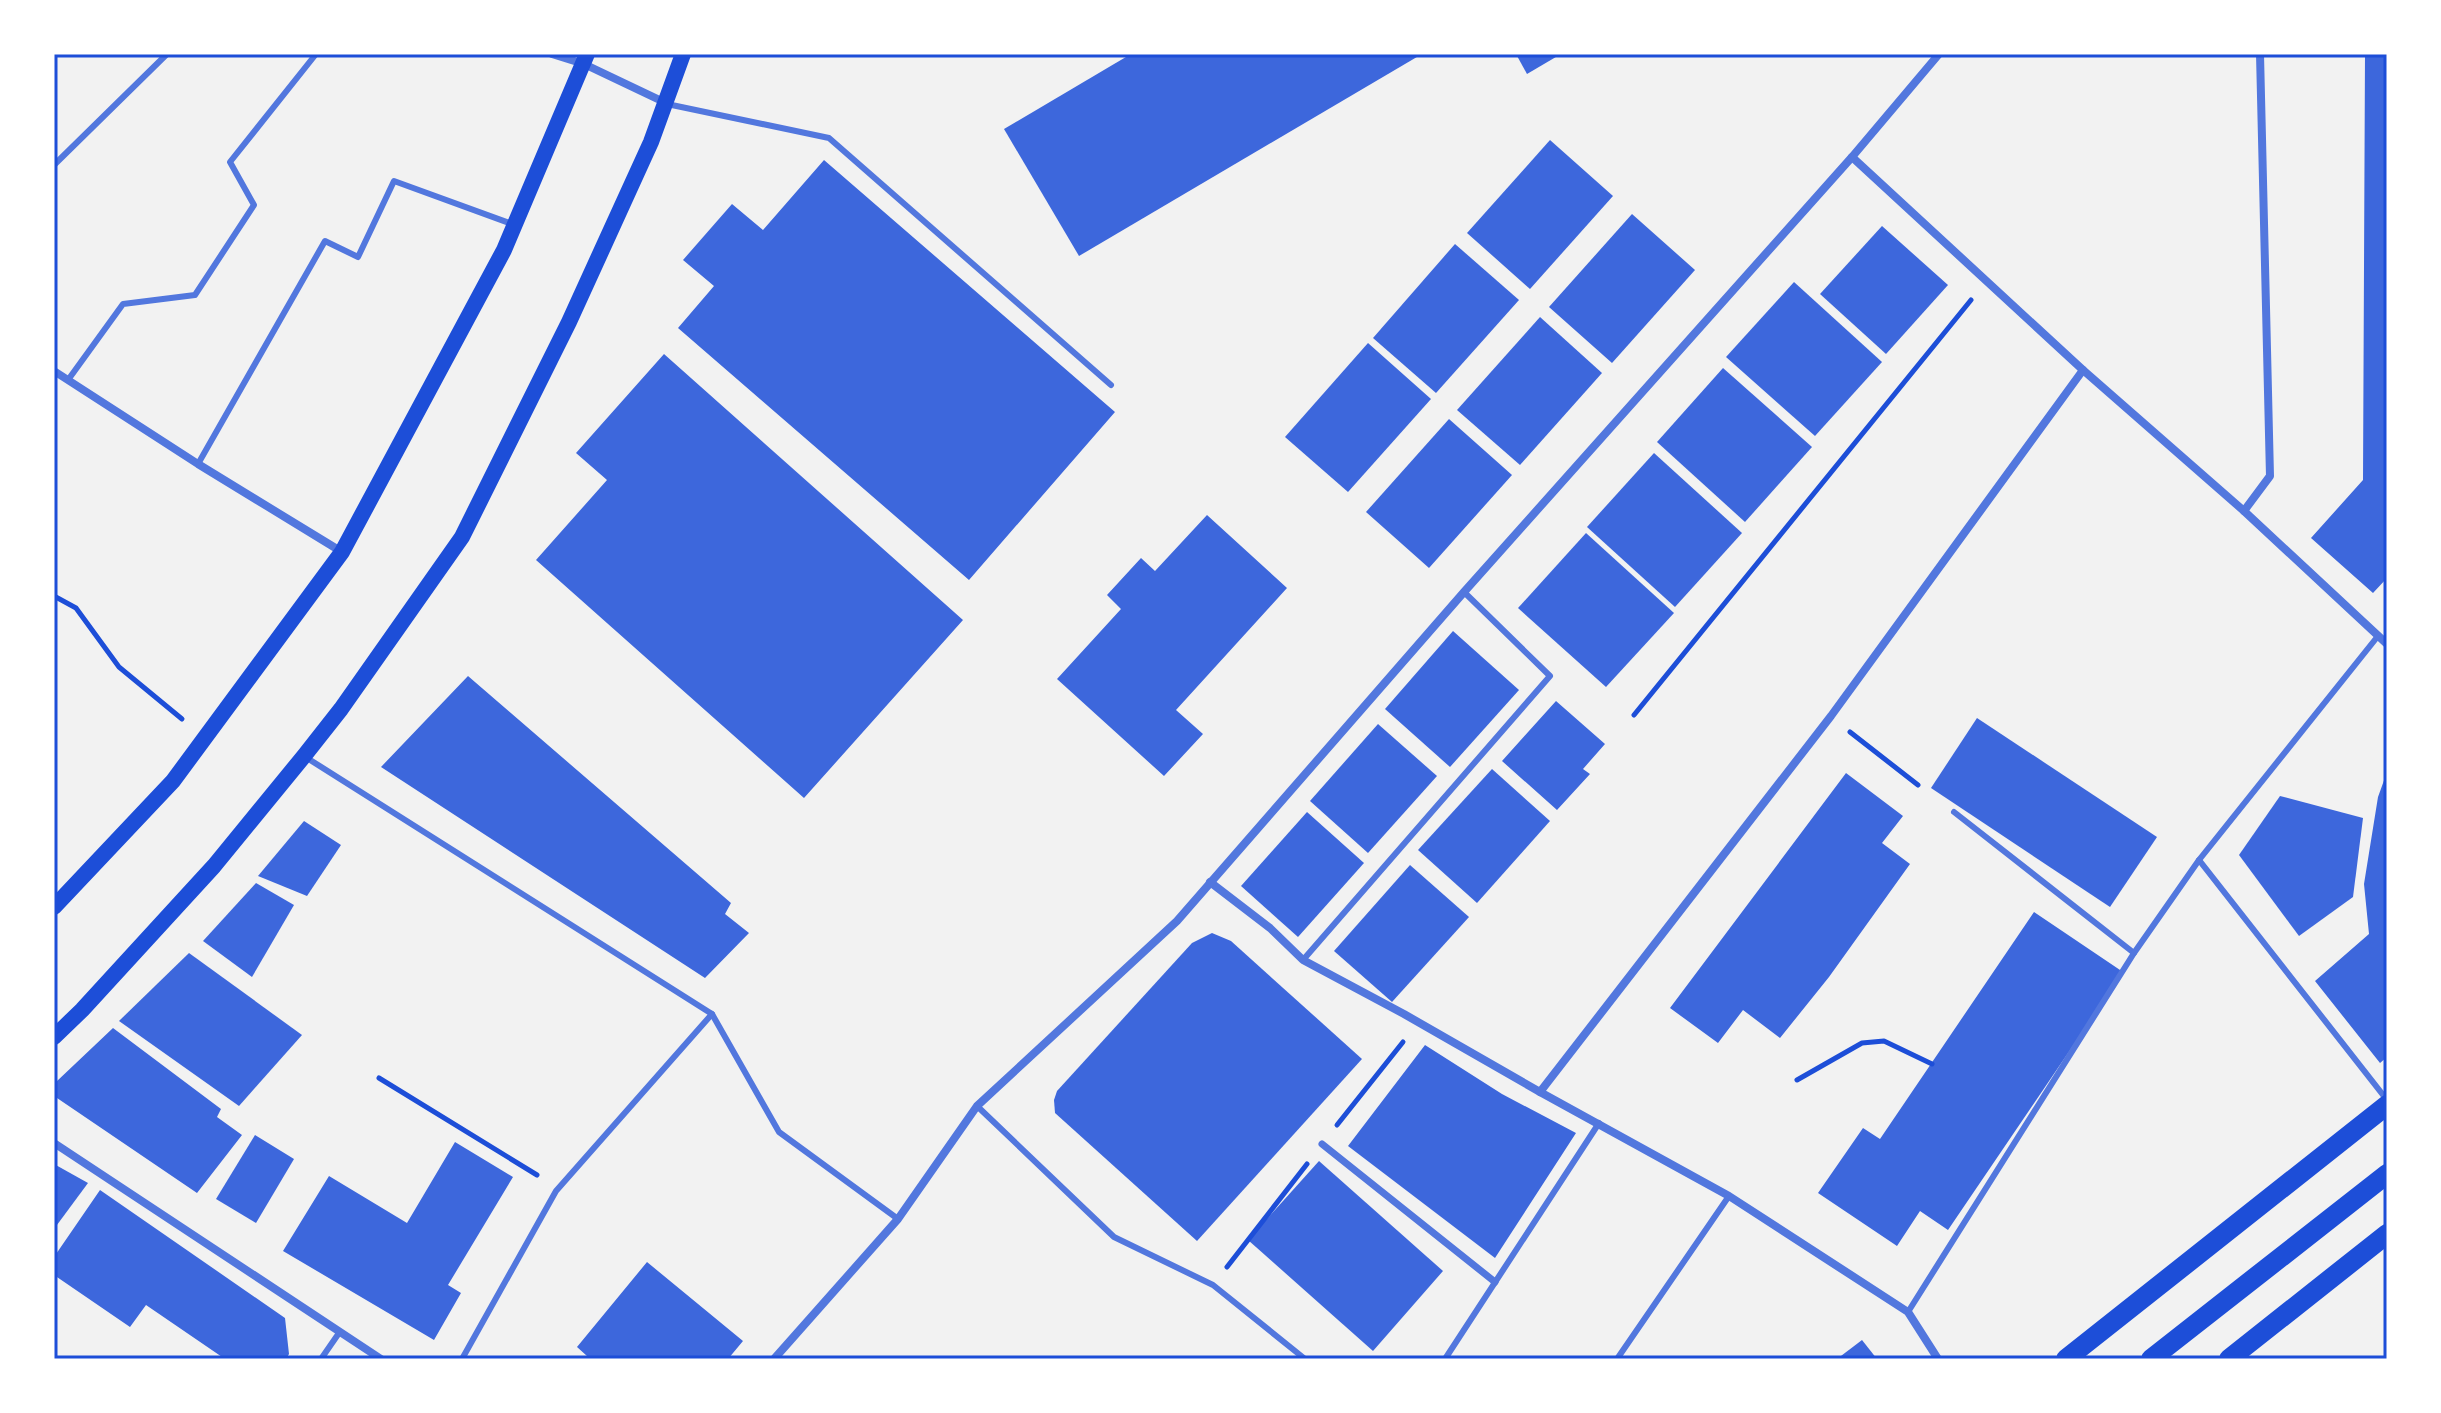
<svg xmlns="http://www.w3.org/2000/svg" width="2441" height="1413" font-family="Rubik,sans-serif">
  <rect width="100%" height="100%" fill="#f2f2f2"/>
  <g fill="#3d67dc">
    <polygon points="1131,54 1422,54 1079,256 1004,129"/>
    <polygon points="1516,54 1561,54 1527,74"/>
    <polygon points="2365,54 2387,54 2387,578 2373,593 2311,538 2363,480"/>
    <polygon points="1550,140 1613,196 1530,289 1467,233"/>
    <polygon points="824,160 1115,412 969,580 678,328 714,286 683,260 732,204 763,230"/>
    <polygon points="1632,214 1695,270 1612,363 1549,307"/>
    <polygon points="1882,226 1948,285 1886,354 1820,294"/>
    <polygon points="1455,244 1519,300 1436,393 1373,338"/>
    <polygon points="1794,282 1882,362 1815,436 1726,357"/>
    <polygon points="1540,317 1602,373 1520,465 1457,410"/>
    <polygon points="1368,343 1431,399 1348,492 1285,437"/>
    <polygon points="664,354 963,620 804,798 536,560 607,480 576,453"/>
    <polygon points="1723,368 1812,447 1745,522 1657,442"/>
    <polygon points="1449,419 1512,475 1429,568 1366,512"/>
    <polygon points="1654,453 1742,533 1675,607 1587,527"/>
    <polygon points="1207,515 1287,588 1176,710 1203,734 1164,776 1057,679 1121,609 1107,595 1141,558 1155,571"/>
    <polygon points="1586,533 1674,613 1606,687 1518,608"/>
    <polygon points="1453,631 1519,690 1450,767 1385,709"/>
    <polygon points="468,676 731,903 725,914 749,933 705,978 381,767"/>
    <polygon points="1556,701 1605,744 1583,769 1590,774 1557,810 1502,761"/>
    <polygon points="1977,718 2157,837 2110,907 1931,788"/>
    <polygon points="1378,724 1437,776 1368,853 1310,801"/>
    <polygon points="1492,769 1550,821 1477,903 1418,850"/>
    <polygon points="2387,772 2387,1057 2380,1063 2315,981 2369,934 2364,884 2378,797"/>
    <polygon points="1846,773 1903,816 1882,843 1910,864 1829,977 1780,1038 1743,1010 1718,1043 1670,1008"/>
    <polygon points="2280,796 2363,818 2353,897 2299,936 2239,855"/>
    <polygon points="1307,812 1364,863 1298,937 1241,886"/>
    <polygon points="304,821 341,845 307,896 258,876"/>
    <polygon points="1410,865 1469,917 1392,1002 1334,951"/>
    <polygon points="256,883 294,905 252,977 203,941"/>
    <polygon points="2034,912 2123,972 1948,1230 1920,1211 1897,1246 1818,1193 1863,1128 1880,1139"/>
    <polygon points="1212,933 1231,941 1362,1059 1197,1241 1055,1113 1054,1100 1057,1091 1192,943"/>
    <polygon points="189,953 302,1035 239,1106 119,1021"/>
    <polygon points="113,1028 221,1109 217,1117 242,1135 197,1193 57,1098 56,1082"/>
    <polygon points="1425,1045 1502,1094 1576,1133 1495,1258 1348,1146"/>
    <polygon points="255,1135 294,1159 256,1223 216,1199"/>
    <polygon points="455,1142 513,1177 448,1285 461,1293 434,1340 283,1251 329,1176 407,1223"/>
    <polygon points="1319,1161 1443,1271 1373,1351 1248,1240"/>
    <polygon points="54,1164 88,1183 54,1229"/>
    <polygon points="100,1190 285,1318 289,1354 286,1359 225,1359 146,1305 130,1327 54,1275 54,1257"/>
    <polygon points="647,1262 743,1341 728,1359 584,1359 587,1356 577,1347"/>
    <polygon points="1862,1340 1877,1359 1837,1359"/>
  </g>
  <g fill="none" stroke-linecap="round" stroke-linejoin="round">
    <g stroke="#1d4ed8" stroke-width="5">
      <polyline points="54,596 76,608 119,667 182,719"/>
      <polyline points="1634,715 1971,300"/>
      <polyline points="1850,732 1918,785"/>
      <polyline points="379,1078 537,1175"/>
      <polyline points="1797,1080 1862,1043 1884,1041 1932,1064"/>
      <polyline points="1337,1125 1403,1042"/>
      <polyline points="1227,1267 1307,1164"/>
    </g>
    <g stroke="#5277de" stroke-width="6">
      <polyline points="667,104 829,138 1111,385"/>
      <polyline points="54,165 167,54"/>
      <polyline points="68,380 123,304 195,295 254,205 230,162 316,54"/>
      <polyline points="198,464 325,241 358,257 394,181 512,224"/>
      <polyline points="307,758 712,1014 779,1132 898,1219"/>
      <polyline points="1954,812 2134,953"/>
      <polyline points="2199,860 2387,1100"/>
      <polyline points="1303,960 1550,676 1464,592"/>
      <polyline points="977,1106 1114,1237 1213,1285 1305,1359"/>
      <polyline points="1908,1312 2134,953 2199,860 2378,636"/>
      <polyline points="321,1359 339,1333"/>
      <polyline points="462,1359 556,1191 712,1014"/>
      <polyline points="1445,1359 1599,1123"/>
      <polyline points="1617,1359 1729,1196"/>
    </g>
    <polyline stroke="#5277de" stroke-width="7" points="1322,1144 1495,1282"/>
    <g stroke="#5277de" stroke-width="8">
      <polyline points="552,54 584,64 666,103"/>
      <polyline points="1852,157 2083,370 2244,511 2387,644"/>
      <polyline points="54,371 198,464 342,552"/>
      <polyline points="2244,511 2270,476 2260,54"/>
      <polyline points="1210,882 1270,928 1303,960 1404,1014 1540,1092 1729,1196 1908,1312 1938,1359"/>
      <polyline points="1540,1092 1831,716 2083,370"/>
      <polyline points="54,1143 381,1359"/>
      <polyline points="774,1359 898,1219 977,1106 1177,921 1464,592 1852,157 1939,54"/>
    </g>
    <g stroke="#1d4ed8" stroke-width="16">
      <polyline points="54,907 173,781 342,552 504,250 587,54"/>
      <polyline points="54,1037 82,1010 214,866 304,756 341,709 462,537 569,322 651,142 683,54"/>
    </g>
    <g stroke="#1d4ed8" stroke-width="20">
      <polyline points="2066,1359 2387,1105"/>
      <polyline points="2151,1359 2387,1174"/>
      <polyline points="2229,1359 2387,1234"/>
    </g>
  </g>
  <rect width="2441" height="1413" fill="none" stroke="#ffffff" stroke-width="112"/>
  <rect x="56" y="56" width="2329" height="1301" fill="none" stroke="#1d4ed8" stroke-width="3"/>
</svg>
